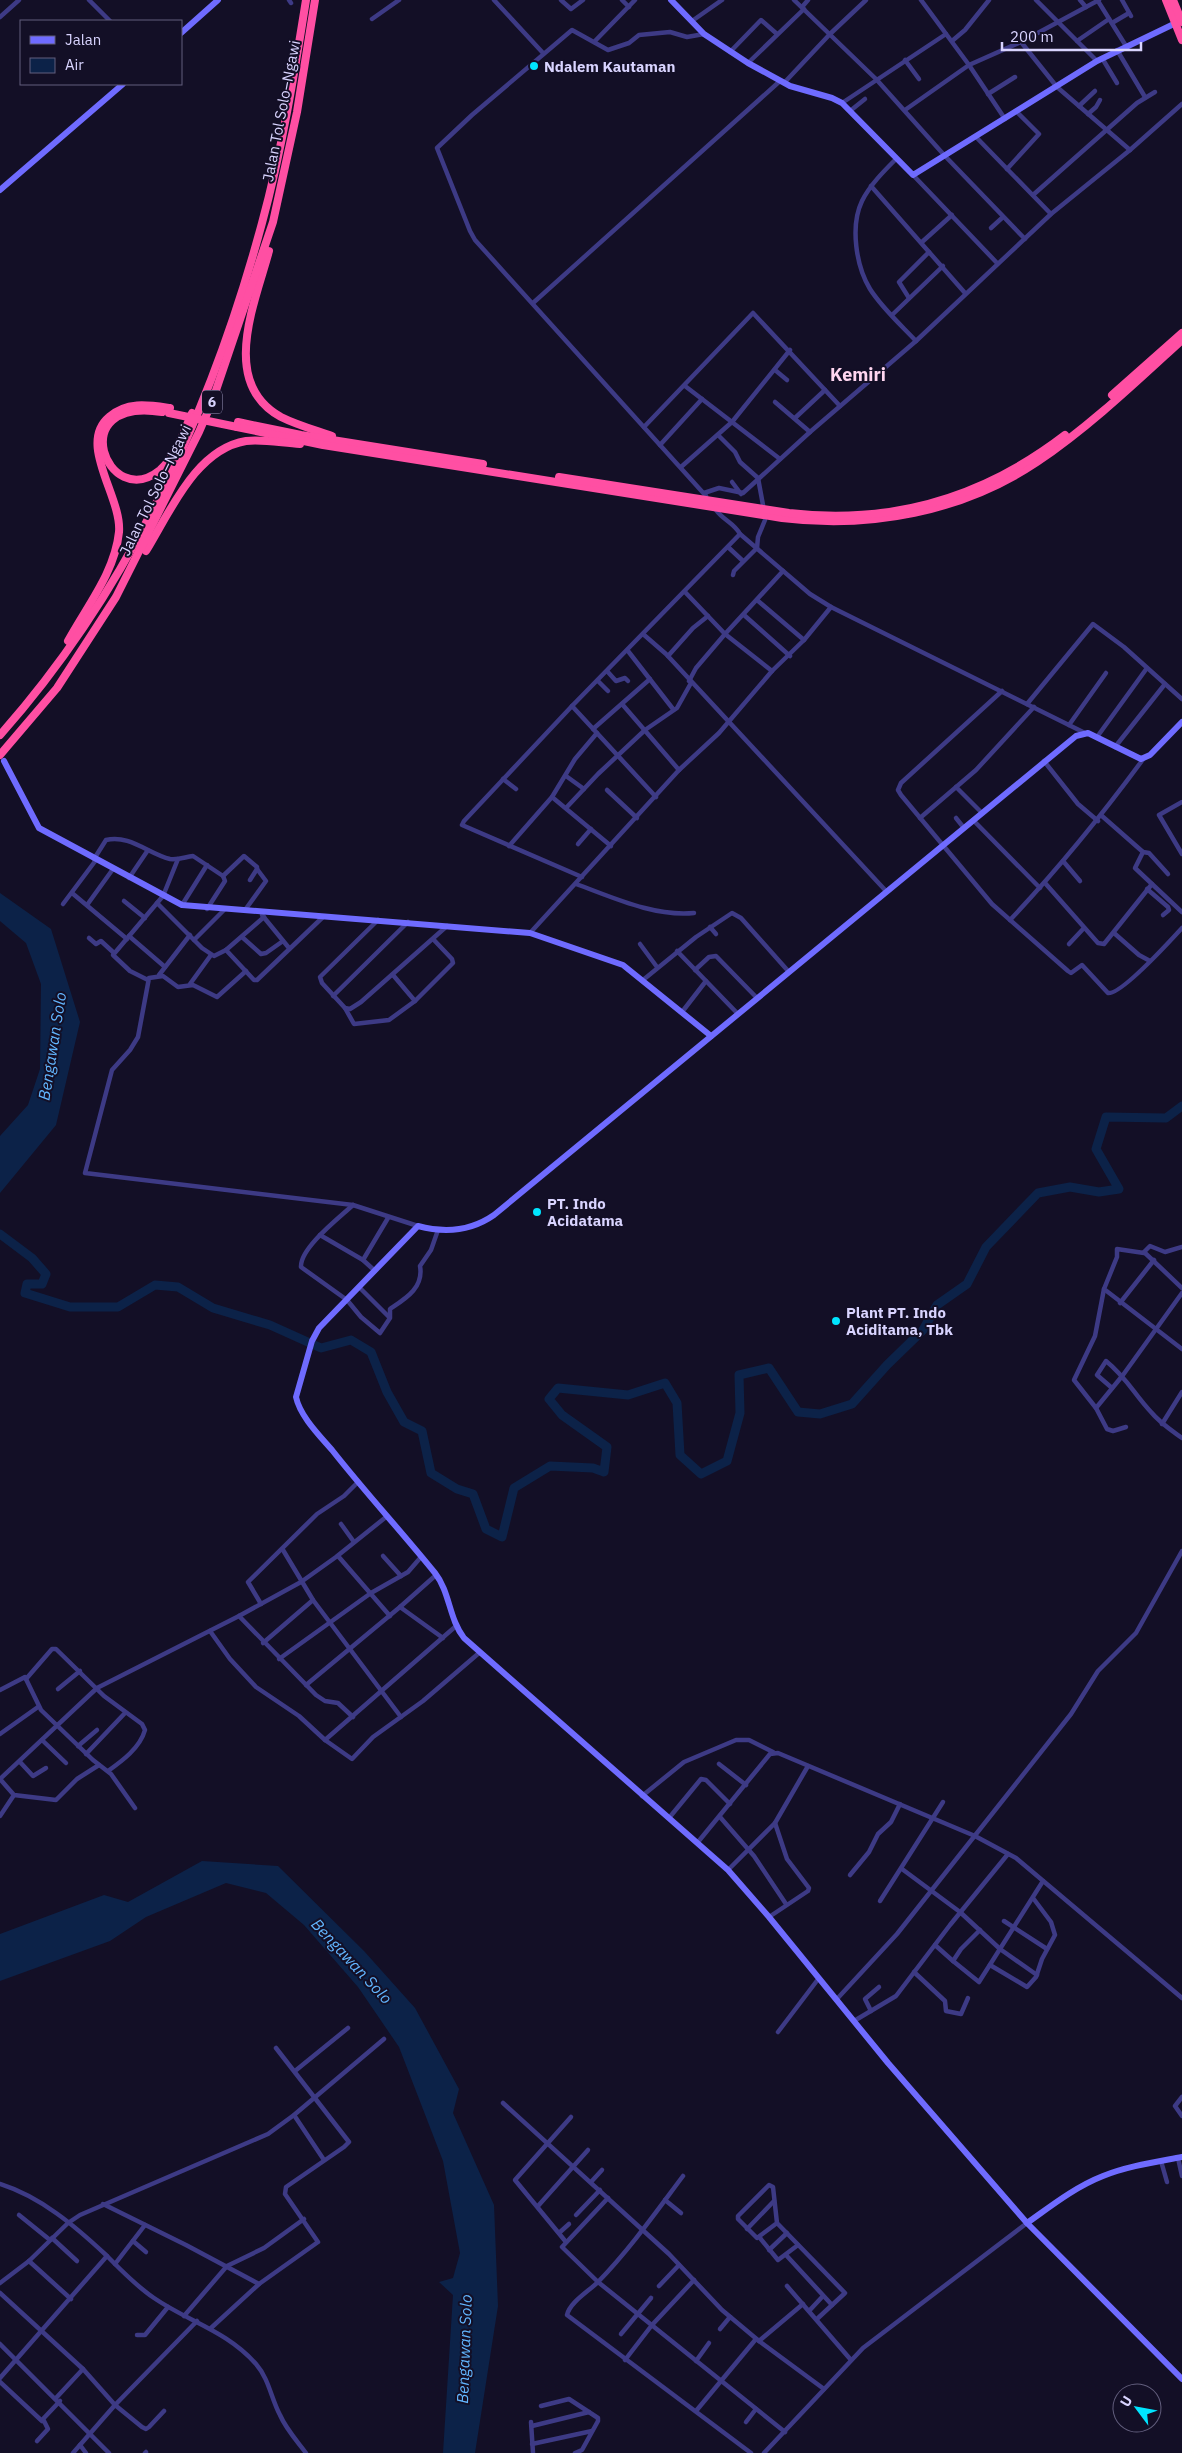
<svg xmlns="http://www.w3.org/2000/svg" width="1182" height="2453" font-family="'IBM Plex Sans',sans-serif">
  <rect width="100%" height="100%" fill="#130f26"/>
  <g fill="#0c2248">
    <polygon points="0,893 51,929 80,1022 56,1125 0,1193 0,1136 28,1105 40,1069 41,984 26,943 0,921"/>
    <polygon points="202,1861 278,1866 364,1951 415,2008 459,2089 453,2113 494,2205 498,2306 475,2453 443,2453 453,2295 439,2282 453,2278 460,2253 443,2161 399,2047 358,1987 304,1925 266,1893 226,1883 146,1917 110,1941 0,1981 0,1934 104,1895 128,1902"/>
  </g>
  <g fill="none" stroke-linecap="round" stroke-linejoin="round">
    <polyline stroke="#0c2248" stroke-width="9" points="0,1234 32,1258 46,1274 42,1284 27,1284 25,1293 70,1307 118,1307 155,1285 178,1287 213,1308 270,1325 321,1348 351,1340 371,1352 387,1392 404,1422 422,1431 431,1473 457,1489 473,1494 486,1529 502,1537 514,1488 550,1466 593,1468 604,1472 607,1447 562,1415 549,1399 558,1388 628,1395 665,1383 677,1403 680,1455 701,1474 727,1461 740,1413 739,1375 769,1368 798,1412 820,1414 852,1404 887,1365 923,1330 937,1305 967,1284 986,1247 1038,1193 1070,1187 1099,1192 1119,1189 1096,1149 1106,1117 1166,1118 1182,1106"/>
    <g stroke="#3d3a85" stroke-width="4.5">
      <polyline points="89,0 110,21"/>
      <polyline points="289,0 291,3"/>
      <polyline points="494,0 543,53"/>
      <polyline points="561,0 571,9 583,0"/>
      <polyline points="622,0 629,7"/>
      <polyline points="794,0 876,79 945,156 1025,239"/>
      <polyline points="921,0 969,65 1005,119"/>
      <polyline points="1036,0 1097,61"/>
      <polyline points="1080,0 1086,7"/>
      <polyline points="1122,0 1131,16"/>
      <polyline points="1098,1 1126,46"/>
      <polyline points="802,7 808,0"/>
      <polyline points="0,17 19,0"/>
      <polyline points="372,19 399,0"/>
      <polyline points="692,21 722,0"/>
      <polyline points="1112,23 1129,13"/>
      <polyline points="704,34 687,37 670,32 639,35 629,43 608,50 572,30 472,115 437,148 470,231 475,240 706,496"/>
      <polyline points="595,41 635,0"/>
      <polyline points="952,41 965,30 989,0"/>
      <polyline points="1077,41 1109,19"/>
      <polyline points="1021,42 1057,87 1130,150"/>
      <polyline points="1117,50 1145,97"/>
      <polyline points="730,52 761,20 777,34"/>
      <polyline points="1102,58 1117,83"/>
      <polyline points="905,60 919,79"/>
      <polyline points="748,63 804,9"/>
      <polyline points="784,83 830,34 866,0"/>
      <polyline points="988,94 1015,77"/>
      <polyline points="842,103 946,34"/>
      <polyline points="1079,106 1095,91"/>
      <polyline points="905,110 969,65 1021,42 1099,0"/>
      <polyline points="850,111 865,99"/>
      <polyline points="1088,114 1096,107 1100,100"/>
      <polyline points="976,137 1051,214"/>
      <path d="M 896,159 C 883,172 870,185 862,201 C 850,226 856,266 870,289 C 882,308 901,325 916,341"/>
      <polyline points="1007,169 1039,134 1017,112"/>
      <polyline points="913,175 997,263"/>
      <polyline points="871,186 965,293"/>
      <polyline points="1033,195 1137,103 1155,92"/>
      <polyline points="991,228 1003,217"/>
      <polyline points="922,242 952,215"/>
      <polyline points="909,298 899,282 929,252"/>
      <polyline points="533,303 780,81"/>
      <polyline points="892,315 943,266"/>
      <polyline points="775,370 787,380"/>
      <polyline points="685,386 780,459"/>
      <polyline points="775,402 810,432"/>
      <polyline points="795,418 825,390"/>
      <polyline points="644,427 753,313 840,406"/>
      <polyline points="719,436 735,452 740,462 758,478 763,505"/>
      <polyline points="660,445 702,399"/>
      <polyline points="681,467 732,422 790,350"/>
      <polyline points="732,482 741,494"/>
      <polyline points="704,493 719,488 743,493 810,432 916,341 1051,214 1130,150 1182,104"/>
      <path d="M 716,510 C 723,520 734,523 740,534 L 810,594 L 831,607 L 1083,732"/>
      <polyline points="728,547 743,561"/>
      <polyline points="733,575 734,571 757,548 758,537 765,520"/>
      <polyline points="685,592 725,634 772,671"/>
      <polyline points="757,600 804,640"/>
      <polyline points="744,615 790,656"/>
      <polyline points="643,634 666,654 886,891"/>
      <polyline points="628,651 673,709"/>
      <polyline points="668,656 693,628 708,616"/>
      <polyline points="607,671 616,681 625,678 628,681"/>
      <polyline points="598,681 608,691"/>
      <polyline points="689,681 696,668 725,634 783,571"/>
      <path d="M 1002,691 L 901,783 L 898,790 L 901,795 L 992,904 L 1068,971 L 1071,973 L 1082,965 L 1108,993 C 1121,995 1171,940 1182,928"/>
      <polyline points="622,704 679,770"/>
      <polyline points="1027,704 1093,624 1124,647 1182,699"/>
      <polyline points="572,706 656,797"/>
      <polyline points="1069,725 1106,673"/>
      <polyline points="593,729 650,679"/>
      <polyline points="1097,737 1147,668"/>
      <polyline points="1115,747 1165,684"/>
      <polyline points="1044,761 1078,804 1098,821"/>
      <polyline points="566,776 584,789"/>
      <polyline points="503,779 516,789"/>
      <polyline points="956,787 982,813"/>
      <polyline points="607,790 637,818"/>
      <polyline points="552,797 611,846"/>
      <polyline points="1182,802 1159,815 1182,854"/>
      <polyline points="566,808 598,774 645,730 677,708 691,683"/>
      <polyline points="920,818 976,770 1034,707"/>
      <polyline points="956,818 964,828"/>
      <polyline points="973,820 1040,888"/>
      <polyline points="578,844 591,829"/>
      <polyline points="509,846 552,797 575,759 597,733"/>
      <polyline points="1143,852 1149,853 1168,874"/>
      <path d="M 94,859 L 106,840 C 129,834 149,854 170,859 C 179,860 185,857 193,856 L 223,876 L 244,856 L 257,867 L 257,869 L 266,881 L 245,910"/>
      <polyline points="1063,861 1080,881"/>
      <polyline points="582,877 462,825 464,821 572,706 740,534"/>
      <polyline points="129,878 148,850"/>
      <polyline points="250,880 257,869"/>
      <polyline points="1045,883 1098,943 1104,944 1152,884 1135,868 1143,852 1102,816"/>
      <path d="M 576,884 C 612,897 654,917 694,913"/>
      <polyline points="1152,884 1182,912"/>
      <polyline points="1147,889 1168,907 1169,910 1163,915"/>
      <polyline points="72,893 127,939"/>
      <polyline points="124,901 145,918"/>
      <polyline points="157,903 202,948 214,956 226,950 264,917"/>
      <polyline points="63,904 96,860"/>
      <polyline points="87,905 113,869"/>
      <polyline points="182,905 207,865"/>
      <polyline points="207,909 225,881 223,876"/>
      <polyline points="262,915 289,948"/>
      <polyline points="378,920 320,977 322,983 345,1008 350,1009 361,1002 447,926"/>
      <path d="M 1010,920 C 1059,868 1102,815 1144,758"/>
      <polyline points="710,927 716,934"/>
      <polyline points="530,933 679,770 719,733 772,671 804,640 831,607"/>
      <polyline points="1114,933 1139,955 1150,961"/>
      <polyline points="129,936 165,967"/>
      <polyline points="242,937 261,954 266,953 283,941"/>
      <polyline points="89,938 96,944 101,941 114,953"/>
      <polyline points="194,940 224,910"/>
      <polyline points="640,944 657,967"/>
      <polyline points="1069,944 1084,928"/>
      <polyline points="226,950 254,980 257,980 323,917"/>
      <polyline points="677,951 738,1014"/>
      <polyline points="695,970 709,957 716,956 757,998"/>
      <polyline points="246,971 217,997 193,985 178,987 163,976 149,978 138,1037 130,1050 112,1070 85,1173 353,1205 418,1226"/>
      <polyline points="159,975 190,935"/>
      <polyline points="393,975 415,1001"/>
      <polyline points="148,980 130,971 113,955 163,896 178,859"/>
      <polyline points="643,980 696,937 732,913 741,918 789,972"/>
      <polyline points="190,984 211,955"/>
      <polyline points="333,996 408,922"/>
      <polyline points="345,1008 354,1024 389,1020 415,1001 453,963 452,959 433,939"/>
      <polyline points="682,1012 706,981"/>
      <path d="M 353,1205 C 339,1218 300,1248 301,1267 L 347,1300 L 361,1317 L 380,1333 L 390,1318 L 390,1309 C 405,1299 424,1288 420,1266 L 431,1250 L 438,1230"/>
      <polyline points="320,1235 363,1260 375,1271"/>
      <polyline points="1182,1247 1165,1252 1150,1246 1144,1252 1182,1288"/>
      <polyline points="1144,1253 1117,1249 1117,1257 1104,1289 1182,1349"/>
      <polyline points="363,1260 388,1218"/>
      <polyline points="360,1288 389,1317"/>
      <polyline points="1104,1289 1095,1336 1074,1380 1096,1408 1107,1429 1113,1431 1126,1427"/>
      <polyline points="1120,1303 1154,1260"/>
      <path d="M 1112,1388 L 1097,1375 L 1106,1361 C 1127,1378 1134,1394 1151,1412 C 1160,1423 1171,1430 1182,1438"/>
      <polyline points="1096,1408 1123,1375 1182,1293"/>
      <polyline points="1162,1424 1182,1392"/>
      <polyline points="341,1524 354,1542"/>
      <polyline points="283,1550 313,1600 401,1717"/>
      <polyline points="338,1556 390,1616"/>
      <polyline points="383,1556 401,1576"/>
      <polyline points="261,1604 248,1582 317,1514 344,1496 357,1483"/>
      <polyline points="400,1607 443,1638"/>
      <polyline points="239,1616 316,1695 325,1701 338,1703 353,1717"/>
      <polyline points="210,1631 230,1659 256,1687 299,1716 325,1740 352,1759 373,1737 423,1701 479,1653"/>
      <polyline points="263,1643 313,1600"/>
      <polyline points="279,1659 371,1593 408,1572 421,1557"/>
      <path d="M 26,1679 L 52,1649 L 56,1649 L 104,1696 L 142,1724 L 145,1730 C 140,1748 122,1761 108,1771"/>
      <polyline points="306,1685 400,1607 436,1575"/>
      <polyline points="58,1689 80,1671"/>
      <polyline points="0,1690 25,1677 41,1710 93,1760 111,1774 135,1808"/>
      <polyline points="0,1734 38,1707"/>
      <polyline points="42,1740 66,1763"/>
      <polyline points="325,1740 456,1626"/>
      <polyline points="78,1746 97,1730"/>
      <polyline points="86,1754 125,1713"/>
      <polyline points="20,1762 33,1776 46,1768"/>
      <polyline points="719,1764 746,1785"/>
      <polyline points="0,1779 97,1688 239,1616 301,1582 336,1557 386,1517"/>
      <polyline points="0,1779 14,1795 56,1800 77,1779 99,1765"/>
      <polyline points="642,1796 684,1762 736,1740 749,1740 773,1752"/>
      <polyline points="0,1816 14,1795"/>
      <polyline points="720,1817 754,1856 786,1904"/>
      <polyline points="669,1818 701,1779 706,1780 730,1804"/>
      <polyline points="698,1842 770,1754 778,1753 975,1836 1016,1858 1182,1998"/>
      <polyline points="902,1869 960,1912 1000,1949 1037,1975"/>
      <polyline points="728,1870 775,1823 808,1766"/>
      <polyline points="850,1875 869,1852 878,1834 891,1822 900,1804"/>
      <polyline points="880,1901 943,1802"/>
      <polyline points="769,1917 808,1891 809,1888 787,1859 775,1823"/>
      <polyline points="1004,1921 1047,1949"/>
      <polyline points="980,1930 961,1949 953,1961 979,1982 1043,1881"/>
      <polyline points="935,1945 953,1961"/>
      <polyline points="990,1965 1027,1987 1036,1977 1042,1959 1055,1935 1051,1922 1033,1898"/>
      <polyline points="914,1972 945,2001 946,2011 961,2014 968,1998"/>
      <polyline points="836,2000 897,1934 1071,1714 1098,1671 1136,1633 1182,1551"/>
      <polyline points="871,2011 865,1999 879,1987"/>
      <polyline points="854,2021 896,1996 950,1925 1008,1854"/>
      <polyline points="778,2032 819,1978"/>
      <polyline points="295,2071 348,2028"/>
      <polyline points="1182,2097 1175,2106 1182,2116"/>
      <polyline points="503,2103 669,2254 722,2310 759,2341 824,2389"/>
      <polyline points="294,2115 324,2160"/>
      <polyline points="1178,2158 1182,2176"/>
      <polyline points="1161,2161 1167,2182"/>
      <path d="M 683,2176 C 656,2212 630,2249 598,2282 C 589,2291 570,2302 567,2315 L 751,2453"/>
      <polyline points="591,2182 602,2170"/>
      <path d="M 0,2184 C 41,2197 75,2226 106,2255 C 122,2271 136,2286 154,2298 C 189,2322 227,2331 256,2364 C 269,2379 271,2398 280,2415 C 286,2429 297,2441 306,2453"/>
      <polyline points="608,2198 562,2247 598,2282 785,2432"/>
      <polyline points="665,2200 681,2213"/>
      <polyline points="103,2204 186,2245 259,2284"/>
      <polyline points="538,2206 588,2150"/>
      <polyline points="19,2215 50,2240"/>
      <polyline points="576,2215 600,2190"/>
      <polyline points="777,2223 757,2238 738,2219 738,2216 769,2185 773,2187 777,2223 845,2293 817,2319"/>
      <polyline points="747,2229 774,2201"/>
      <polyline points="559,2233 569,2224"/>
      <polyline points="52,2238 77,2261"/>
      <polyline points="760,2238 778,2260 798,2245"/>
      <polyline points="133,2241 146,2252"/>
      <polyline points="566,2242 515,2180 571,2117"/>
      <polyline points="769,2250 787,2233"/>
      <polyline points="786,2255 832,2305"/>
      <polyline points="29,2261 71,2299"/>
      <polyline points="115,2264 145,2225"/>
      <polyline points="0,2283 29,2261 68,2223 80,2215 268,2134 294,2115 384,2039"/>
      <polyline points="659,2286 679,2265"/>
      <polyline points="787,2286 851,2360"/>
      <polyline points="0,2293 83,2369 115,2405 142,2427 146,2429 149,2427 164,2411"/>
      <polyline points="809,2311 823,2296"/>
      <polyline points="184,2316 227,2266 264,2248 304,2219"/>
      <polyline points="211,2328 259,2284 318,2242 285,2194 286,2187 344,2147 349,2142 276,2048"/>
      <polyline points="720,2329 730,2317"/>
      <polyline points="621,2334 651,2298"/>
      <polyline points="137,2335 145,2335 168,2307"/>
      <polyline points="759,2341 803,2304"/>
      <polyline points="0,2344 109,2453"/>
      <polyline points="625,2360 652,2325 694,2280"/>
      <polyline points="696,2361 709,2343"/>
      <polyline points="0,2378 107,2256"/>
      <polyline points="0,2382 42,2421"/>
      <polyline points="56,2398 83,2369"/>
      <polyline points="541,2406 569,2399 598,2418 598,2421 582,2450 575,2453"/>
      <polyline points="696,2411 756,2339"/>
      <polyline points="531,2422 533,2453"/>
      <polyline points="746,2422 756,2409"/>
      <polyline points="532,2426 589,2412"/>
      <polyline points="37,2441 48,2429 43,2419 60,2401"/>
      <polyline points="532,2444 592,2431"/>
      <polyline points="80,2445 86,2453"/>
      <polyline points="73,2453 115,2405 197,2321"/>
      <polyline points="145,2453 146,2452"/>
      <polyline points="764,2453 863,2348 1027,2223"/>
    </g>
    <g stroke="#6f6bff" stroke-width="6">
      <polyline points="671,0 704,34 748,63 790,86 832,98 842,103 913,175 1097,61 1178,22"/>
      <polyline points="181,33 218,0"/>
      <polyline points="0,190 123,84"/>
      <path d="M 1182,722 L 1150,755 L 1141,759 L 1088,733 L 1076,736 L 494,1215 C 471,1231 444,1233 418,1226 L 319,1328 L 312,1341 L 296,1397 C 300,1416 319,1435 332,1450 C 365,1492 401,1531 435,1573 C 450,1592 449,1619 464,1638 L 728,1870 L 769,1917 L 888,2063 L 1027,2223 L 1182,2379"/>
      <polyline points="4,761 39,828 182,905 530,933 623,965 711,1036"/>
      <path d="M 1027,2223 C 1051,2206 1075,2187 1103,2176 C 1128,2166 1156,2162 1182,2157"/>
    </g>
    <g stroke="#ff4fa3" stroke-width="8">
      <polyline points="1166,0 1182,40"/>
      <polyline points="1173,0 1182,22"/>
      <path d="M 269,251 C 255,303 219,383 281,417 C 297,425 315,430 332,436"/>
      <polyline points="1112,395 1182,333"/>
      <path d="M 162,412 C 63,396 107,513 160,470 C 175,457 184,431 192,413"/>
      <polyline points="238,422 301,435 483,464"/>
      <path d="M 237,427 L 323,445 L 782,518 C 870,529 962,512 1037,462 C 1089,427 1136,382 1182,340"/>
      <path d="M 559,477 L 789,513 C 892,525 983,498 1065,435"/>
      <path d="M 146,551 C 170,512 196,449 246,441 C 263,439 282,443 300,444"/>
      <path d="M 68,641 C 87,606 115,572 119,532 C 122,497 77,444 109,417 C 127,401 149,405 170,408"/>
      <path d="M 0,735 C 129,590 212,409 262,223 C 282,150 294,75 306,0"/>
      <polyline points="0,755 57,688 116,597 199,432 212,402 273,222 297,112 315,0"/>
    </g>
    <polyline stroke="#ff4fa3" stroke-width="8" points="169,413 237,427"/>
  </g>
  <g fill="#00e5ff" stroke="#130f26" stroke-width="2">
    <circle cx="534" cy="66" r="5"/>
    <circle cx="537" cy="1212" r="5"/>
    <circle cx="836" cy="1321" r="5"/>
  </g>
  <g text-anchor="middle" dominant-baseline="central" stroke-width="4" stroke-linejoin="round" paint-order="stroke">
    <rect fill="#130f26" stroke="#9e99be" stroke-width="1" x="202" y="390.5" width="20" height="23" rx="4"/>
    <g font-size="14" font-weight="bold" fill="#d9d4ff">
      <text x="212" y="402">6</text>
    </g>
    <g font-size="15" font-weight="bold" fill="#d9d4ff" stroke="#130f26" text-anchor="start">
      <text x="544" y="66">Ndalem Kautaman</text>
      <text x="547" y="1203">PT. Indo<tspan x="547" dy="17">Acidatama</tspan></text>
      <text x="846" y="1312">Plant PT. Indo<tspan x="846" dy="17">Aciditama, Tbk</tspan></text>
    </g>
    <g font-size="15" fill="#d9d4ff" stroke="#130f26">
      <text transform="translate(281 111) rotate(-79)">Jalan Tol Solo–Ngawi</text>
      <text transform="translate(155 490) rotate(-64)">Jalan Tol Solo–Ngawi</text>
    </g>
    <g font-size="16" font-style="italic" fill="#62b6ff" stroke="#130f26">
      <text transform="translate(52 1046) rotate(-81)">Bengawan Solo</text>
      <text transform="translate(352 1961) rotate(47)">Bengawan Solo</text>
      <text transform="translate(464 2349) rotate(-88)">Bengawan Solo</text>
    </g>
    <g font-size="18" font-weight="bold" fill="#ffd6f0" stroke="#130f26">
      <text x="858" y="374">Kemiri</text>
    </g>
  </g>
  <rect x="20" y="20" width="162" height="65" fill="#130f26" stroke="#625e7d"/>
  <rect x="30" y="36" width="25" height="8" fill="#6f6bff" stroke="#625e7d"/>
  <text x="65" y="45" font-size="15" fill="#d9d4ff">Jalan</text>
  <rect x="30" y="58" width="25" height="15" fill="#0c2248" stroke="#625e7d"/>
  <text x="65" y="70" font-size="15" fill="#d9d4ff">Air</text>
  <g transform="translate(1137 2408) rotate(302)"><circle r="24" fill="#130f26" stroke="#625e7d"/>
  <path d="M0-4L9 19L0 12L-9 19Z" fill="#00e5ff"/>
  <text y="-8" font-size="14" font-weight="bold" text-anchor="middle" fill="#d9d4ff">U</text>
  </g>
  <path d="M1002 42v8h139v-8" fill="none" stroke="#d9d4ff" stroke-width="2.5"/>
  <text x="1010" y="42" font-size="15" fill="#d9d4ff" stroke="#130f26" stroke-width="4" paint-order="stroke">200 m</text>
</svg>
